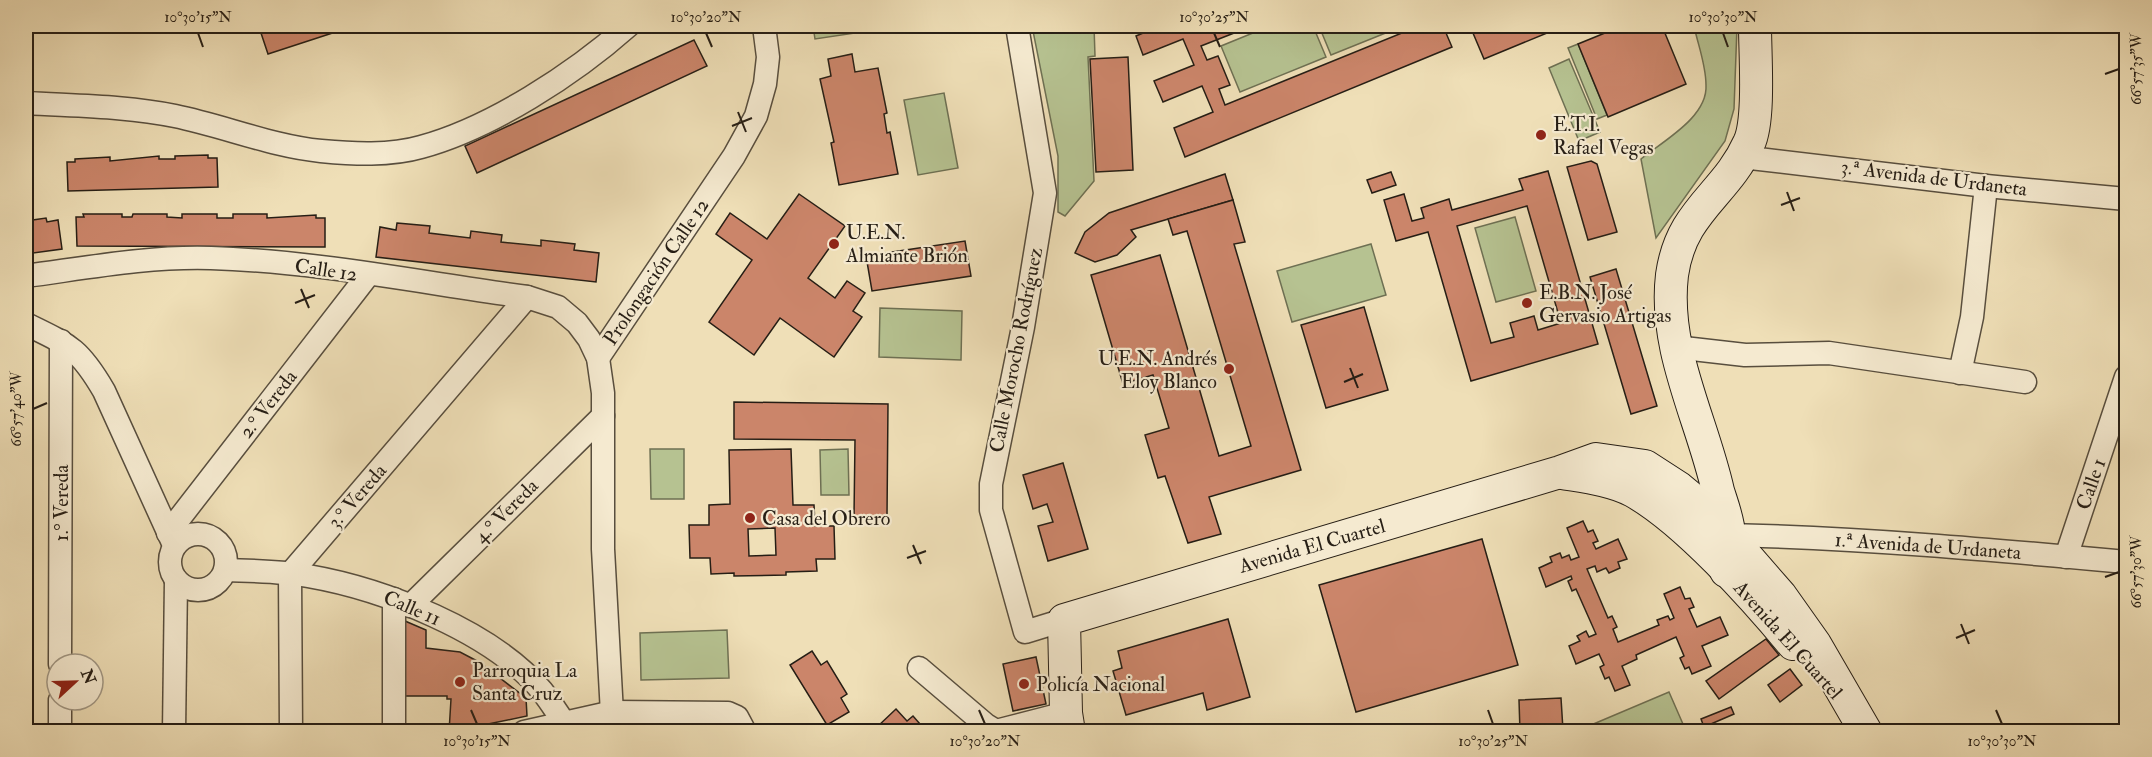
<svg xmlns="http://www.w3.org/2000/svg" width="2152" height="757" font-family="'IM FELL Double Pica',serif">
  <rect width="100%" height="100%" fill="#efdfb7"/>
  <filter id="stains"><feTurbulence type="fractalNoise" baseFrequency=".00333" numOctaves="4"/><feColorMatrix values="0 0 0 0 .2 0 0 0 0 .09 0 0 0 0 .02 0 0 0 .5 -.17"/></filter>
  <radialGradient id="worn" r=".72"><stop offset=".6" stop-color="#630" stop-opacity="0"/><stop offset="1" stop-color="#630" stop-opacity=".3"/></radialGradient>
  <g fill="#b6c291" stroke="#6e7053" stroke-width="1.5">
    <polygon points="813,26 902,26 815,39"/>
    <polygon points="1032,26 1094,26 1095,56 1088,57 1094,181 1065,216 1058,212 1058,156"/>
    <polygon points="1270,26 1313,26 1326,57 1240,92 1221,46"/>
    <polygon points="1319,26 1403,26 1331,55"/>
    <path d="M 1694,26 L 1737,26 L 1734,109 L 1725,141 L 1656,238 L 1641,159 C 1663,141 1708,117 1706,85 C 1706,65 1698,45 1694,26 Z"/>
    <polygon points="1578,44 1607,115 1597,119 1568,48"/>
    <polygon points="1569,59 1600,132 1579,141 1549,68"/>
    <polygon points="944,93 958,168 918,175 904,100"/>
    <polygon points="1515,217 1536,291 1496,302 1475,228"/>
    <polygon points="1371,244 1386,295 1292,322 1277,271"/>
    <polygon points="880,308 962,311 961,360 879,357"/>
    <polygon points="650,449 684,449 684,499 651,499"/>
    <polygon points="848,449 849,495 821,495 820,450"/>
    <polygon points="727,630 729,678 641,680 640,633"/>
    <polygon points="1669,692 1686,731 1585,731 1584,728"/>
  </g>
  <g fill="#cb856a" stroke="#261e15" stroke-width="1.5" fill-rule="evenodd">
    <polygon points="264,26 354,26 268,54 259,27"/>
    <polygon points="1160,26 1252,26 1201,46 1207,60 1218,56 1230,85 1219,89 1225,105 1419,26 1443,26 1452,47 1185,157 1174,128 1213,112 1202,86 1163,102 1154,81 1194,65 1183,39 1143,55 1136,36"/>
    <polygon points="1470,26 1564,26 1484,59"/>
    <polygon points="1622,26 1662,26 1686,84 1608,117 1578,44"/>
    <polygon points="694,40 707,66 477,173 465,146"/>
    <polygon points="852,54 855,72 878,68 887,113 884,114 887,133 890,132 898,174 839,185 831,143 834,142 820,79 831,76 828,59"/>
    <polygon points="1128,57 1133,170 1096,172 1090,59"/>
    <polygon points="208,155 208,158 217,158 218,187 68,191 67,162 75,162 75,159 110,157 110,161 159,156 159,159 175,159 175,156"/>
    <polygon points="1591,161 1597,164 1617,232 1588,240 1567,167"/>
    <path d="M 1548,171 L 1598,344 L 1471,381 L 1428,232 L 1396,241 L 1384,200 L 1404,194 L 1412,221 L 1424,218 L 1421,208 L 1449,199 L 1452,210 L 1523,190 L 1519,179 ZM 1527,206 L 1561,323 L 1538,330 L 1534,316 L 1510,323 L 1514,337 L 1491,343 L 1457,226 Z"/>
    <polygon points="1391,172 1396,185 1372,193 1367,180"/>
    <polygon points="1225,174 1233,200 1131,230 1136,237 1117,255 1095,262 1075,253 1085,232 1109,213"/>
    <polygon points="799,194 845,226 808,278 835,298 847,281 865,293 853,311 862,317 834,357 780,318 754,355 709,322 752,260 716,234 730,213 767,239"/>
    <polygon points="1233,200 1245,242 1234,244 1301,470 1209,497 1221,534 1188,543 1165,476 1158,478 1145,435 1169,428 1153,375 1123,384 1091,275 1160,255 1219,456 1251,446 1187,231 1173,235 1168,219"/>
    <polygon points="83,214 122,214 122,217 132,217 133,214 167,214 167,217 182,218 182,214 217,214 217,218 233,218 233,214 267,214 267,218 316,215 316,218 325,218 325,247 77,246 76,217 84,217"/>
    <polygon points="46,218 47,222 58,220 62,249 26,254 26,221"/>
    <polygon points="397,223 430,226 429,233 470,238 471,231 502,235 501,242 541,246 541,240 575,244 574,250 599,253 596,282 376,257 380,227 396,230"/>
    <polygon points="965,241 971,276 872,291 866,256"/>
    <polygon points="1616,269 1657,406 1631,414 1590,277"/>
    <polygon points="1364,307 1388,390 1326,408 1301,325"/>
    <polygon points="734,402 888,404 887,516 854,516 855,440 734,439"/>
    <path d="M 791,449 L 793,505 L 814,505 L 815,526 L 834,526 L 835,559 L 816,559 L 817,571 L 786,572 L 786,575 L 734,576 L 734,573 L 711,574 L 710,558 L 690,558 L 689,525 L 709,525 L 709,505 L 730,504 L 729,450 ZM 775,528 L 776,555 L 749,556 L 748,529 Z"/>
    <polygon points="1063,463 1088,549 1048,561 1038,526 1053,522 1047,504 1033,509 1023,475"/>
    <polygon points="1583,521 1588,532 1593,530 1598,541 1593,543 1596,549 1618,539 1627,559 1618,562 1620,568 1609,573 1606,568 1597,572 1595,566 1587,569 1608,618 1612,616 1617,627 1613,629 1618,642 1659,625 1657,620 1668,616 1670,620 1674,618 1664,594 1680,587 1685,599 1690,598 1694,607 1689,609 1697,627 1720,617 1728,635 1702,646 1711,666 1692,674 1689,667 1685,669 1680,658 1684,656 1676,637 1636,655 1637,659 1622,666 1630,685 1615,691 1609,677 1605,679 1600,667 1604,665 1599,654 1576,664 1569,646 1580,641 1577,636 1586,631 1589,637 1596,634 1576,589 1572,591 1568,581 1572,579 1571,576 1546,587 1539,568 1552,562 1550,557 1560,553 1562,558 1569,555 1571,560 1579,557 1567,528"/>
    <polygon points="1482,539 1518,665 1356,712 1319,585"/>
    <polygon points="1228,619 1250,697 1207,710 1203,693 1126,715 1113,671 1122,668 1118,651"/>
    <polygon points="405,621 426,630 426,648 460,652 479,662 526,698 527,716 449,732 451,699 447,699 447,696 404,696"/>
    <polygon points="1766,639 1779,655 1719,699 1706,681"/>
    <polygon points="812,651 821,665 827,661 847,694 841,698 849,712 827,725 790,665"/>
    <polygon points="1036,657 1046,704 1013,711 1003,664"/>
    <polygon points="1790,669 1802,685 1780,702 1768,685"/>
    <polygon points="1561,698 1563,730 1520,732 1519,700"/>
    <polygon points="1731,707 1734,714 1704,727 1701,719"/>
    <polygon points="896,709 907,721 913,716 927,732 881,732 877,727"/>
  </g>
  <g fill="none" stroke-linecap="round" stroke-linejoin="round">
    <g stroke="#584e3e" stroke-width="25">
      <g id="minor">
        <polyline points="1017,26 1045,193 1023,327 991,484 991,510 1025,632 1064,620"/>
        <path d="M 26,103 C 75,106 127,106 175,116 C 224,126 271,146 321,151 C 353,154 390,156 421,147 C 491,128 574,74 628,26"/>
        <polyline points="1742,157 1986,186 2126,199"/>
        <path d="M 26,276 C 86,268 149,256 211,258 C 314,261 424,283 527,297 L 558,307 L 577,323 L 589,339 L 598,358 L 603,393 L 603,549 L 613,732"/>
        <path d="M 26,324 C 69,345 79,348 104,391 L 174,545"/>
        <polyline points="1675,347 1745,355 1829,353 2025,382"/>
        <polyline points="598,358 734,156 756,116 765,84 768,57 764,26"/>
        <polyline points="1960,373 1972,317 1986,186"/>
        <polyline points="168,533 368,275"/>
        <circle cx="198" cy="562" r="28"/>
        <path d="M 1729,535 C 1862,538 1994,550 2126,562"/>
        <polyline points="2066,557 2126,377"/>
        <path d="M 226,570 C 253,571 281,571 308,576 C 383,589 492,631 542,691 C 550,701 556,711 563,721"/>
        <polyline points="394,599 394,732"/>
        <polyline points="410,606 603,416"/>
        <polyline points="60,664 61,341"/>
        <polyline points="919,668 986,725 996,731 1066,713"/>
        <polyline points="60,732 60,700"/>
        <polyline points="174,732 176,580"/>
        <polyline points="291,732 290,574 527,297"/>
        <polyline points="524,732 613,712 728,713 737,717 745,732"/>
      </g>
    </g>
    <g stroke="#261e15" stroke-width="34">
      <g id="secondary">
        <path d="M 1562,473 C 1586,477 1612,480 1633,491 C 1685,520 1754,597 1793,644"/>
        <path d="M 1726,571 C 1725,559 1728,547 1729,535 C 1729,522 1722,504 1718,491 C 1702,419 1663,350 1672,275 C 1681,210 1726,195 1749,143 C 1760,120 1755,54 1755,26"/>
        <polyline points="1069,732 1066,713 1064,620 1560,472 1596,459 1645,466 1679,488 1708,512 1781,596 1815,644 1866,732"/>
      </g>
    </g>
    <use href="#minor" stroke="#f5ead0" stroke-width="22"/>
    <use href="#secondary" stroke="#f5ead0" stroke-width="32"/>
  </g>
  <path fill="none" stroke="#261e15" stroke-width="2" d="M 198,33 L 203,47M 706,33 L 712,47M 1214,33 L 1220,47M 1723,33 L 1728,47M 2105,74 L 2119,69M 738,112 L 746,132M 732,126 L 752,118M 1787,192 L 1794,211M 1781,205 L 1800,198M 301,289 L 309,308M 295,303 L 315,295M 1350,368 L 1358,388M 1344,382 L 1363,374M 33,409 L 47,403M 913,545 L 921,564M 907,558 L 926,551M 2105,577 L 2119,572M 1961,624 L 1969,644M 1956,638 L 1975,630M 471,710 L 477,724M 979,710 L 985,724M 1488,710 L 1493,724M 1996,710 L 2002,724"/>
  <g fill="#8f2418" stroke="#f5ead0" stroke-width="2">
    <circle cx="1541" cy="135" r="6"/>
    <circle cx="834" cy="244" r="6"/>
    <circle cx="1527" cy="303" r="6"/>
    <circle cx="1229" cy="369" r="6"/>
    <circle cx="750" cy="518" r="6"/>
    <circle cx="460" cy="682" r="6"/>
    <circle cx="1024" cy="684" r="6"/>
  </g>
  <g text-anchor="middle" dominant-baseline="central" stroke-width="4.5" stroke-linejoin="round" paint-order="stroke">
    <g font-size="20" fill="#261e15" stroke="#f5ead0" text-anchor="start">
      <text x="1553" y="124">E.T.I.<tspan x="1553" dy="23">Rafael Vegas</tspan></text>
      <text x="846" y="232">U.E.N.<tspan x="846" dy="23">Almiante Brión</tspan></text>
      <text x="1539" y="292">E.B.N. José<tspan x="1539" dy="23">Gervasio Artigas</tspan></text>
      <text x="1217" y="358" text-anchor="end">U.E.N. Andrés<tspan x="1217" dy="23">Eloy Blanco</tspan></text>
      <text x="762" y="518">Casa del Obrero</text>
      <text x="472" y="670">Parroquia La<tspan x="472" dy="23">Santa Cruz</tspan></text>
      <text x="1036" y="684">Policía Nacional</text>
    </g>
    <g font-size="20" fill="#261e15" stroke="#f5ead0">
      <text transform="translate(1934 178) rotate(7)">3.ª Avenida de Urdaneta</text>
      <text transform="translate(326 270) rotate(8)">Calle 12</text>
      <text transform="translate(656 272) rotate(-56)">Prolongación Calle 12</text>
      <text transform="translate(1016 350) rotate(-79)">Calle Morocho Rodríguez</text>
      <text transform="translate(268 404) rotate(-52)">2.° Vereda</text>
      <text transform="translate(2091 484) rotate(-71)">Calle 1</text>
      <text transform="translate(357 496) rotate(-49)">3.° Vereda</text>
      <text transform="translate(61 503) rotate(-90)">1.° Vereda</text>
      <text transform="translate(506 511) rotate(-45)">4.° Vereda</text>
      <text transform="translate(1312 546) rotate(-16)">Avenida El Cuartel</text>
      <text transform="translate(1928 546) rotate(4)">1.ª Avenida de Urdaneta</text>
      <text transform="translate(412 608) rotate(23)">Calle 11</text>
      <text transform="translate(1788 640) rotate(48)">Avenida El Cuartel</text>
    </g>
  </g>
  <rect width="2152" height="757" fill="none" stroke="#efdfb7" stroke-width="66"/>
  <g transform="translate(75 682) rotate(68)"><circle r="28" fill="#f5ead0" stroke="#a29885" stroke-width="1.5"/>
  <path d="M0-4.5L10 22L0 15L-10 22Z" fill="#8f2418"/>
  <text y="-9" font-size="16" font-weight="bold" text-anchor="middle" fill="#261e15">N</text>
  </g>
  <rect x="33" y="33" width="2086" height="691" fill="none" stroke="#261e15" stroke-width="2"/>
  <g font-size="15" text-anchor="middle" fill="#261e15">
    <text x="198" y="22">10°30'15"N</text>
    <text x="706" y="22">10°30'20"N</text>
    <text x="1214" y="22">10°30'25"N</text>
    <text x="1723" y="22">10°30'30"N</text>
    <text transform="translate(2136 69) rotate(-90)" y="5">66°57'35"W</text>
    <text transform="translate(16 409) rotate(-90)" y="5">66°57'40"W</text>
    <text transform="translate(2136 572) rotate(-90)" y="5">66°57'30"W</text>
    <text x="477" y="746">10°30'15"N</text>
    <text x="985" y="746">10°30'20"N</text>
    <text x="1493" y="746">10°30'25"N</text>
    <text x="2002" y="746">10°30'30"N</text>
  </g>
  <rect width="100%" height="100%" filter="url(#stains)"/>
  <rect width="100%" height="100%" fill="url(#worn)"/>
</svg>
